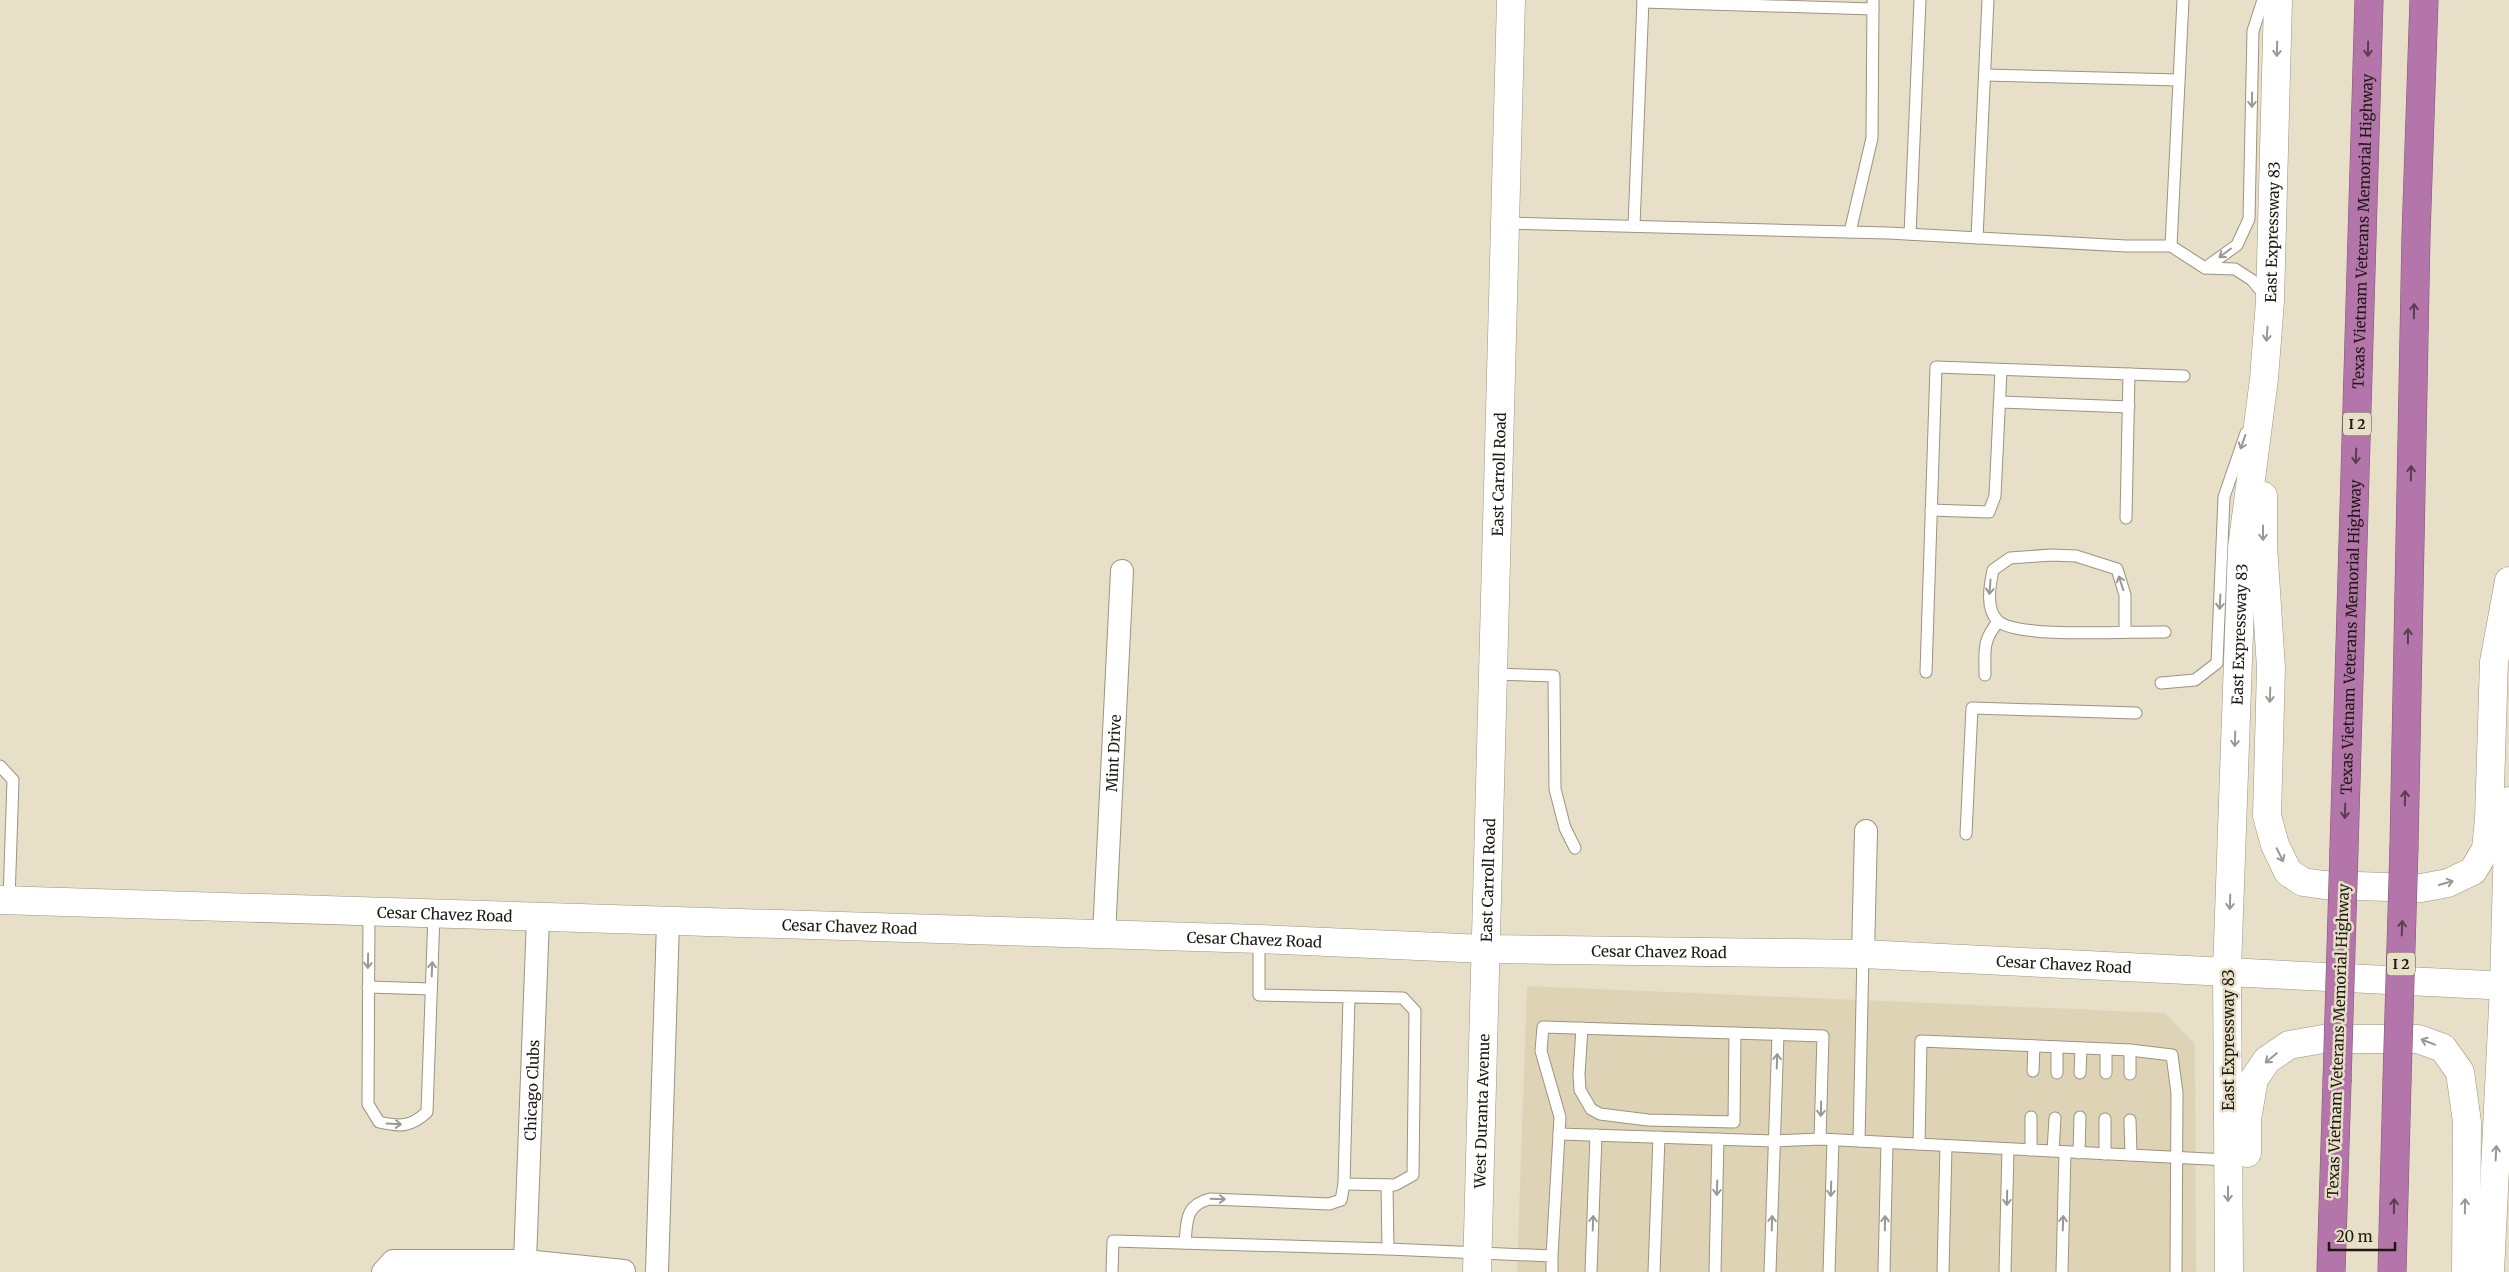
<svg xmlns="http://www.w3.org/2000/svg" width="2509" height="1272" font-family="Merriweather,serif">
  <rect width="100%" height="100%" fill="#e7dfc8"/>
  <polygon fill="#ded4b5" points="1527,986 2165,1013 2195,1044 2196,1272 1517,1272"/>
  <g fill="none" stroke-linecap="round" stroke-linejoin="round">
    <g stroke="#9b947e" stroke-width="13">
      <g id="lane">
        <polyline points="1643,2 1873,9"/>
        <polyline points="1986,75 2179,80"/>
        <polyline points="1505,223 1888,233 2126,246 2171,246 2205,268 2235,269 2252,280 2265,296"/>
        <polyline points="1634,226 1643,0"/>
        <polyline points="1850,232 1872,138 1873,0"/>
        <polyline points="1910,234 1920,0"/>
        <polyline points="1977,238 1988,0"/>
        <polyline points="2171,246 2183,0"/>
        <polyline points="2205,268 2237,245 2249,219 2253,31 2263,0"/>
        <polyline points="2000,402 2129,407"/>
        <polyline points="1931,510 1989,512 1995,496 2001,370"/>
        <polyline points="2126,518 2129,374"/>
        <path d="M 2125,631 L 2125,595 L 2117,569 L 2076,556 L 2051,555 L 2010,558 L 1993,570 C 1990,585 1985,609 1998,621 C 2018,639 2133,631 2165,632"/>
        <polyline points="1926,672 1936,367 2184,376"/>
        <polyline points="1493,674 1554,676 1555,789 1565,828 1575,848"/>
        <path d="M 1985,675 C 1985,651 1982,641 1998,622"/>
        <polyline points="2161,683 2195,680 2217,663 2224,497 2246,433"/>
        <polyline points="0,766 13,780 9,900"/>
        <polyline points="1966,834 1972,708 2136,713"/>
        <path d="M 369,912 L 368,1104 L 379,1122 C 400,1127 411,1127 427,1112 L 434,914"/>
        <polyline points="1259,939 1259,995 1403,998 1415,1011 1413,1175 1395,1185 1344,1184 1349,997"/>
        <polyline points="368,987 431,989"/>
        <polyline points="1582,1028 1579,1074 1580,1090 1591,1109 1600,1114 1648,1120 1734,1122 1735,1033"/>
        <polyline points="2130,1050 2130,1074"/>
        <polyline points="2033,1071 2034,1046"/>
        <polyline points="2057,1073 2057,1047"/>
        <polyline points="2080,1073 2081,1048"/>
        <polyline points="2106,1073 2106,1049"/>
        <polyline points="2105,1119 2105,1154"/>
        <polyline points="2130,1120 2131,1155"/>
        <polyline points="1559,1134 1774,1141 1820,1139 2228,1160"/>
        <polyline points="1859,1141 1863,954"/>
        <polyline points="1919,1144 1921,1041 2130,1050 2172,1055 2177,1093 2176,1272"/>
        <polyline points="2031,1150 2031,1117"/>
        <polyline points="2053,1151 2055,1118"/>
        <polyline points="2079,1153 2080,1117"/>
        <polyline points="1387,1185 1388,1249"/>
        <path d="M 1185,1243 C 1187,1221 1185,1205 1210,1199 L 1329,1204 L 1341,1200 L 1344,1184"/>
        <polyline points="1552,1256 1560,1117 1541,1051 1543,1027 1823,1036 1820,1139"/>
        <polyline points="1112,1272 1113,1241 1388,1249 1552,1256 1552,1272"/>
        <polyline points="1591,1272 1596,1135"/>
        <polyline points="1654,1272 1659,1137"/>
        <polyline points="1715,1272 1718,1139"/>
        <polyline points="1770,1272 1778,1034"/>
        <polyline points="1829,1272 1833,1140"/>
        <polyline points="1884,1272 1887,1143"/>
        <polyline points="1943,1272 1946,1146"/>
        <polyline points="2005,1272 2008,1149"/>
        <polyline points="2062,1272 2065,1152"/>
      </g>
    </g>
    <g stroke="#9b947e" stroke-width="24">
      <g id="street">
        <path id="s1" d="M 1104,935 L 1122,571"/>
        <polyline points="1863,954 1866,831"/>
        <path id="s2" d="M 525,1261 L 538,918"/>
        <polyline points="383,1272 393,1261 525,1261 624,1271"/>
        <polyline points="657,1272 668,922"/>
      </g>
    </g>
    <g stroke="#9b947e" stroke-width="29">
      <g id="secondary">
        <polyline points="2263,496 2263,545 2271,668 2267,816 2275,845 2288,872 2303,882 2324,885 2421,888 2448,883 2473,871 2486,849 2489,819 2494,662 2509,581"/>
        <path id="s3" d="M 0,900 L 1259,939 L 1485,949 L 1863,954 L 2509,986"/>
        <polyline points="2247,1153 2247,1119 2254,1079 2267,1060 2289,1045 2323,1039 2418,1039 2443,1048 2460,1072 2467,1122 2466,1272"/>
        <path id="s4" d="M 1477,1272 L 1511,0"/>
        <path id="s5" d="M 2229,1272 L 2227,970 L 2242,548 L 2264,379 L 2270,301 L 2278,0"/>
        <polyline points="2490,1272 2504,986 2509,801"/>
      </g>
    </g>
    <g stroke="#7f5574" stroke-width="29">
      <g id="highway">
        <polyline points="2404,847 2416,236 2424,0"/>
        <path id="s6" d="M 2344,849 L 2369,0"/>
        <polyline points="2331,1272 2337,1082"/>
        <polyline points="2392,1272 2397,1081"/>
      </g>
    </g>
    <use href="#lane" stroke="#fff" stroke-width="11"/>
    <use href="#street" stroke="#fff" stroke-width="22"/>
    <use href="#secondary" stroke="#fff" stroke-width="28"/>
    <use href="#highway" stroke="#b475aa" stroke-width="28"/>
    <g stroke="#7f5574" stroke-width="29" stroke-linecap="butt">
      <g id="highway-bridge">
        <polyline points="2397,1081 2404,847"/>
        <polyline points="2337,1082 2344,849"/>
      </g>
    </g>
    <use href="#highway-bridge" stroke="#b475aa" stroke-width="28"/>
  </g>
  <defs><path id="oneway-shaft" d="M-6 0H5M1.5-3L5.5 0L1.5 3" fill="none" stroke-width="1.6" stroke-linecap="round" stroke-linejoin="round" transform="scale(1.25)"/></defs>
  <g stroke="#999893">
    <use href="#oneway-shaft" transform="translate(2277 49) rotate(92)"/>
    <use href="#oneway-shaft" transform="translate(2252 100) rotate(91)"/>
    <use href="#oneway-shaft" transform="translate(2225 253) rotate(143)"/>
    <use href="#oneway-shaft" transform="translate(2267 334) rotate(94)"/>
    <use href="#oneway-shaft" transform="translate(2243 442) rotate(109)"/>
    <use href="#oneway-shaft" transform="translate(2263 533) rotate(90)"/>
    <use href="#oneway-shaft" transform="translate(2121 583) rotate(-108)"/>
    <use href="#oneway-shaft" transform="translate(1990 587) rotate(94)"/>
    <use href="#oneway-shaft" transform="translate(2220 602) rotate(93)"/>
    <use href="#oneway-shaft" transform="translate(2270 695) rotate(92)"/>
    <use href="#oneway-shaft" transform="translate(2235 739) rotate(92)"/>
    <use href="#oneway-shaft" transform="translate(2280 855) rotate(64)"/>
    <use href="#oneway-shaft" transform="translate(2446 883) rotate(-16)"/>
    <use href="#oneway-shaft" transform="translate(2230 902) rotate(92)"/>
    <use href="#oneway-shaft" transform="translate(368 961) rotate(91)"/>
    <use href="#oneway-shaft" transform="translate(432 969) rotate(-88)"/>
    <use href="#oneway-shaft" transform="translate(2428 1042) rotate(-159)"/>
    <use href="#oneway-shaft" transform="translate(2271 1058) rotate(140)"/>
    <use href="#oneway-shaft" transform="translate(1777 1061) rotate(-88)"/>
    <use href="#oneway-shaft" transform="translate(1821 1109) rotate(91)"/>
    <use href="#oneway-shaft" transform="translate(394 1124) rotate(3)"/>
    <use href="#oneway-shaft" transform="translate(2496 1153) rotate(-87)"/>
    <use href="#oneway-shaft" transform="translate(1717 1188) rotate(92)"/>
    <use href="#oneway-shaft" transform="translate(1831 1189) rotate(92)"/>
    <use href="#oneway-shaft" transform="translate(2228 1194) rotate(90)"/>
    <use href="#oneway-shaft" transform="translate(2007 1198) rotate(91)"/>
    <use href="#oneway-shaft" transform="translate(1218 1199) rotate(2)"/>
    <use href="#oneway-shaft" transform="translate(2465 1206) rotate(-89)"/>
    <use href="#oneway-shaft" transform="translate(1593 1223) rotate(-88)"/>
    <use href="#oneway-shaft" transform="translate(1772 1223) rotate(-88)"/>
    <use href="#oneway-shaft" transform="translate(1885 1223) rotate(-89)"/>
    <use href="#oneway-shaft" transform="translate(2063 1223) rotate(-88)"/>
  </g>
  <g stroke="#593e4e">
    <use href="#oneway-shaft" transform="translate(2368 49) rotate(91)"/>
    <use href="#oneway-shaft" transform="translate(2414 311) rotate(-89)"/>
    <use href="#oneway-shaft" transform="translate(2356 456) rotate(92)"/>
    <use href="#oneway-shaft" transform="translate(2411 473) rotate(-89)"/>
    <use href="#oneway-shaft" transform="translate(2408 636) rotate(-89)"/>
    <use href="#oneway-shaft" transform="translate(2405 798) rotate(-89)"/>
    <use href="#oneway-shaft" transform="translate(2345 811) rotate(92)"/>
    <use href="#oneway-shaft" transform="translate(2402 928) rotate(-88)"/>
    <use href="#oneway-shaft" transform="translate(2394 1206) rotate(-89)"/>
  </g>
  <g text-anchor="middle" dominant-baseline="central" stroke-width="5" stroke-linejoin="round" paint-order="stroke">
    <g fill="#e7dfc8" stroke="#595447" stroke-width="1">
      <rect x="2343" y="412.5" width="28" height="23" rx="4"/>
      <rect x="2387" y="952.5" width="28" height="23" rx="4"/>
    </g>
    <g font-size="14" font-weight="bold" fill="#1c1910">
      <text x="2357" y="424">I 2</text>
      <text x="2401" y="964">I 2</text>
    </g>
    <g font-size="15" fill="#1c1910" stroke="#e7dfc8">
      <text stroke="none"><textPath href="#s6" startOffset="618">Texas Vietnam Veterans Memorial Highway</textPath></text>
      <text stroke="none"><textPath href="#s5" startOffset="1042">East Expressway 83</textPath></text>
      <text stroke="none"><textPath href="#s4" startOffset="798">East Carroll Road</textPath></text>
      <text stroke="none"><textPath href="#s5" startOffset="638">East Expressway 83</textPath></text>
      <text stroke="none"><textPath href="#s6" startOffset="212">Texas Vietnam Veterans Memorial Highway</textPath></text>
      <text stroke="none"><textPath href="#s1" startOffset="182">Mint Drive</textPath></text>
      <text stroke="none"><textPath href="#s4" startOffset="392">East Carroll Road</textPath></text>
      <text stroke="none"><textPath href="#s3" startOffset="445">Cesar Chavez Road</textPath></text>
      <text stroke="none"><textPath href="#s3" startOffset="850">Cesar Chavez Road</textPath></text>
      <text stroke="none"><textPath href="#s3" startOffset="1255">Cesar Chavez Road</textPath></text>
      <text stroke="none"><textPath href="#s3" startOffset="1660">Cesar Chavez Road</textPath></text>
      <text stroke="none"><textPath href="#s3" startOffset="2065">Cesar Chavez Road</textPath></text>
      <text transform="translate(2228 1040) rotate(-90)">East Expressway 83</text>
      <text transform="translate(2338 1041) rotate(-88)">Texas Vietnam Veterans Memorial Highway</text>
      <text stroke="none"><textPath href="#s2" startOffset="171">Chicago Clubs</textPath></text>
      <text stroke="none"><textPath href="#s4" startOffset="161">West Duranta Avenue</textPath></text>
    </g>
  </g>
  <path d="M2329 1242v8h66v-8" fill="none" stroke="#1c1910" stroke-width="2.5"/>
  <text x="2336" y="1242" font-size="15" fill="#1c1910" stroke="#e7dfc8" stroke-width="4" paint-order="stroke">20 m</text>
</svg>
